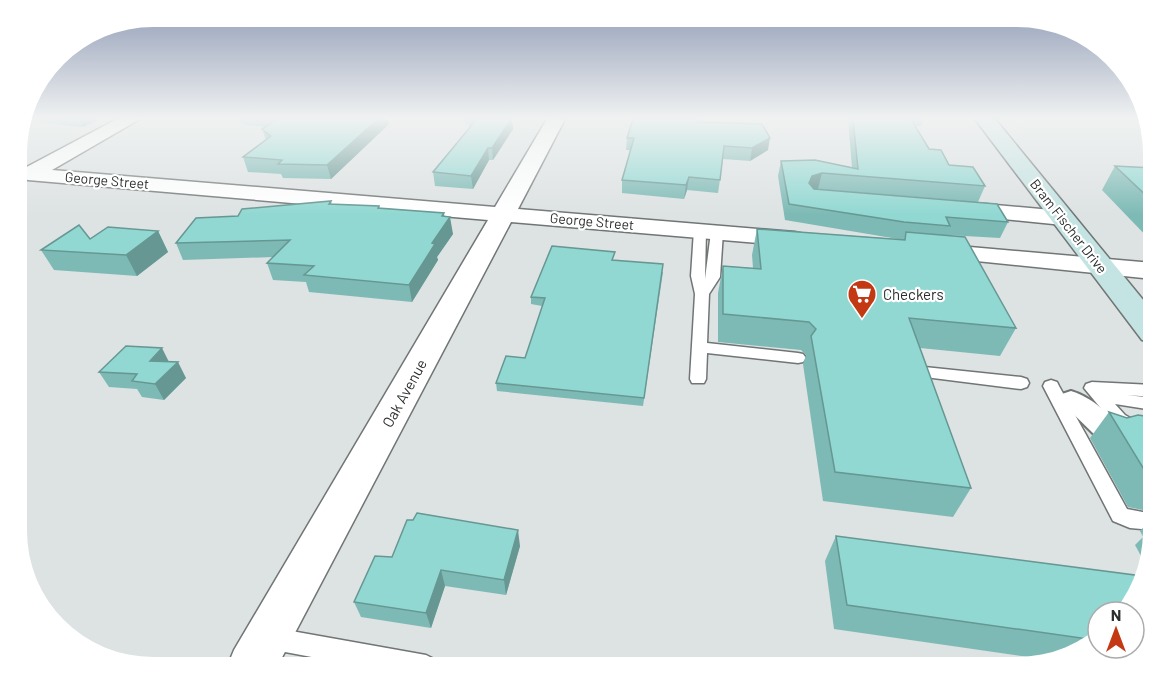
<svg xmlns="http://www.w3.org/2000/svg" width="1170" height="684" font-family="Barlow,sans-serif">
  <rect width="100%" height="100%" fill="#dde2e2"/>
  <g fill="none" stroke-linecap="round" stroke-linejoin="round">
    <g stroke="#717575" stroke-width="3">
      <g id="service">
        <polygon points="700,226 706,230 705,279 711,232 717,228 723,232 720,277 709,294 707,343 798,353 803,354 806,358 803,362 798,363 707,353 706,379 704,383 692,383 690,379 695,294 691,276 694,230"/>
        <polygon points="915,366 1021,377 1027,379 1029,383 1027,387 1021,389 909,375 907,371 909,367"/>
        <polygon points="1051,380 1057,382 1059,386 1127,509 1153,514 1153,530 1130,528 1113,521 1043,386 1045,382"/>
        <polygon points="1092,382 1153,385 1153,397 1127,395 1153,398 1153,410 1115,404 1125,415 1153,431 1153,446 1113,423 1084,388 1086,384"/>
        <polygon points="269,627 426,655 434,659 438,667 365,667 269,649 261,646 257,638 261,630"/>
      </g>
    </g>
    <g stroke="#717575" stroke-width="4">
      <path id="pedestrian" d="M 1071,391 C 1091,397 1111,414 1121,432 L 1117,439 L 1108,442 L 1099,439 L 1059,400 L 1062,394 Z"/>
    </g>
    <g stroke="#717575" stroke-width="3">
      <g id="minor">
        <polygon points="117,119 140,119 52,170 495,207 547,119 565,119 518,209 795,232 804,234 807,239 804,244 795,246 511,222 277,667 227,667 234,650 488,220 28,180 21,178 18,174 21,170"/>
        <polygon points="962,202 1063,211 1071,213 1075,218 1071,223 1063,225 954,214 951,209 954,204"/>
        <polygon points="936,244 1153,263 1153,279 927,256 924,251 927,246"/>
      </g>
    </g>
    <g stroke="#717575" stroke-width="3">
      <polygon id="secondary" points="975,119 995,119 1153,312 1153,343 1142,340"/>
    </g>
    <use href="#service" fill="#fff" fill-rule="evenodd"/>
    <use href="#pedestrian" fill="#fff" fill-rule="evenodd"/>
    <use href="#minor" fill="#fff" fill-rule="evenodd"/>
    <use href="#secondary" fill="#c3e4e2" fill-rule="evenodd"/>
  </g>
  <g fill="#7dbab5">
    <polygon points="39,119 100,119 83,127 41,123"/>
    <polygon points="236,119 388,119 389,124 331,179 283,178 281,174 248,172 243,157 266,140 262,129 266,127 245,125"/>
    <polygon points="464,119 512,119 513,129 493,160 489,160 473,189 435,186 433,172 471,127 464,121"/>
    <polygon points="848,119 924,119 921,126 915,126 929,149 949,165 985,186 978,202 816,189 1008,222 1000,238 947,235 946,236 1016,328 1000,356 920,348 971,488 953,517 823,501 803,364 806,355 801,350 718,342 718,293 723,266 753,268 752,255 757,229 898,239 785,220 778,176 781,161 852,168"/>
    <polygon points="698,122 768,150 750,161 723,159 718,193 687,190 684,199 622,193 622,180 630,150 626,150 627,138"/>
    <polygon points="1115,166 1153,168 1153,243 1102,190"/>
    <polygon points="331,201 332,205 379,206 380,208 444,213 444,216 453,234 437,257 438,260 412,302 309,292 306,282 273,280 267,263 273,257 183,260 176,243 238,216"/>
    <polygon points="158,231 168,252 137,276 54,270 41,250 90,239"/>
    <polygon points="614,260 663,272 643,406 497,391 496,383 525,358 542,306 531,304 531,297"/>
    <polygon points="169,362 186,378 164,400 142,397 137,389 109,387 99,372"/>
    <polygon points="1109,412 1127,418 1153,420 1153,512 1128,507 1090,438"/>
    <polygon points="1153,517 1153,540 1146,565 1135,545 1143,537 1140,531"/>
    <polygon points="836,536 1098,637 1086,649 1049,660 834,629 825,561"/>
    <polygon points="520,546 506,595 445,586 431,628 361,617 354,602 392,557"/>
  </g>
  <g fill="#669793">
    <polygon points="79,119 100,119 83,127"/>
    <polygon points="378,119 388,119 389,124 331,179 327,165"/>
    <polygon points="511,119 512,119 513,129 493,160 492,148"/>
    <polygon points="770,138 768,150 750,161 752,148"/>
    <polygon points="488,148 489,160 473,189 471,176"/>
    <polygon points="822,173 818,189 808,192 809,183 812,176"/>
    <polygon points="689,177 687,190 684,199 686,185"/>
    <polygon points="444,213 445,225 450,217 453,234 437,257 438,260 412,302 409,285 432,243"/>
    <polygon points="158,231 168,252 137,276 126,255"/>
    <polygon points="162,348 170,364 150,361"/>
    <polygon points="178,362 186,378 164,400 155,384"/>
    <polygon points="518,530 520,546 506,595 504,580"/>
    <polygon points="441,570 445,586 431,628 426,613"/>
  </g>
  <g fill="#91d8d2" stroke="#669793" stroke-width="1.5">
    <polygon points="278,119 378,119 327,165 278,164 282,160 243,157 271,136 262,129"/>
    <polygon points="474,119 511,119 492,148 488,148 471,176 433,172 476,120"/>
    <polygon points="633,119 698,119 698,122 762,124 770,138 752,148 724,146 720,180 689,177 686,185 622,180 634,138 627,138"/>
    <polygon points="853,119 911,119 929,149 941,150 949,165 973,167 985,186 822,173 812,176 809,183 814,189 997,204 1008,222 946,217 950,226 904,222 789,204 781,161 815,160 858,169"/>
    <polygon points="1115,166 1153,168 1153,202"/>
    <polygon points="331,201 329,204 379,206 378,208 444,213 442,216 450,217 432,243 435,244 409,285 304,275 314,266 267,263 290,240 176,243 196,218 238,216 242,209"/>
    <polygon points="79,225 90,239 108,227 158,231 126,255 41,250"/>
    <polygon points="757,229 905,240 906,232 965,237 1016,328 909,318 971,488 835,472 811,336 816,329 809,322 723,314 723,266 761,269"/>
    <polygon points="552,246 615,252 612,260 663,264 644,398 496,383 506,356 525,358 545,298 531,297"/>
    <polygon points="126,346 162,348 150,361 178,362 155,384 132,381 137,374 99,372"/>
    <polygon points="1109,412 1127,418 1138,415 1151,417 1153,420 1153,482 1151,481"/>
    <polygon points="417,513 518,530 504,580 441,570 426,613 354,602 375,556 392,557 407,520 413,520"/>
    <polygon points="836,536 1142,576 1135,600 1123,612 1098,612 1098,637 1095,640 847,605"/>
  </g>
  <linearGradient id="sky" x2="0" y2="1"><stop stop-color="#909cb6"/><stop offset="0.55" stop-color="#f0f2f2"/><stop offset="1" stop-color="#f0f2f2" stop-opacity="0"/></linearGradient>
  <rect width="1170" height="215" fill="url(#sky)"/>
  <defs>
    <g id="supermarket-pin" transform="scale(1.5)"><path d="M0 17L-7.5 6A9.5 9.5 0 1 1 7.5 6Z" fill="#c33914" stroke="#fff"/><path d="M-6-5.5h2.5l.6 2H6L4.5 2H-2.5L-4.4-4H-6ZM-1.5 3.2a1.3 1.3 0 1 0 .1 0ZM3 3.2a1.3 1.3 0 1 0 .1 0Z" fill="#fff"/></g>
  </defs>
  <g fill-rule="evenodd">
    <use href="#supermarket-pin" x="862" y="294"/>
  </g>
  <g text-anchor="middle" dominant-baseline="central" stroke-width="4.5" stroke-linejoin="round" paint-order="stroke">
    <g font-size="14" fill="#2c2e2e" stroke="#fff">
      <text transform="translate(107 180) rotate(5)">George Street</text>
      <text transform="translate(592 221) rotate(5)">George Street</text>
      <text transform="translate(1069 226) rotate(52)">Bram Fischer Drive</text>
    </g>
    <g font-size="15" fill="#2c2e2e" stroke="#fff" text-anchor="start">
      <text x="883" y="294">Checkers</text>
    </g>
    <g font-size="15" fill="#2c2e2e" stroke="#fff">
      <text transform="translate(404 393) rotate(-61)">Oak Avenue</text>
    </g>
  </g>
  <path d="M0 0H1170V684H0ZM153 27H1017A126 126 0 0 1 1143 153V531A126 126 0 0 1 1017 657H153A126 126 0 0 1 27 531V153A126 126 0 0 1 153 27Z" fill="#fff" fill-rule="evenodd"/>
  <g transform="translate(1116 630)"><circle r="28" fill="#ffffff" stroke="#ababab" stroke-width="1.5"/>
  <path d="M0-4.5L10 22L0 15L-10 22Z" fill="#c33914"/>
  <text y="-9" font-size="16" font-weight="bold" text-anchor="middle" fill="#2c2e2e">N</text>
  </g>
</svg>
